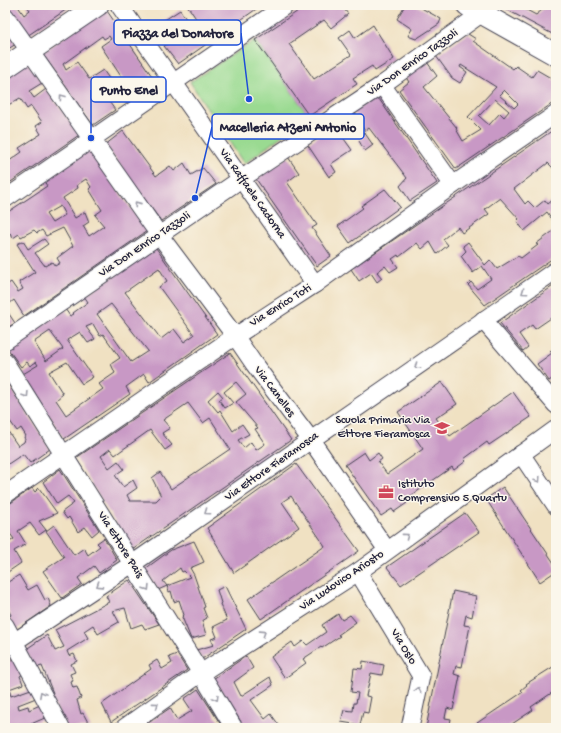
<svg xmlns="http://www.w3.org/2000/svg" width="561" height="733" font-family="'Gochi Hand',sans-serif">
  <rect width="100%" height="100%" fill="#fbf7ec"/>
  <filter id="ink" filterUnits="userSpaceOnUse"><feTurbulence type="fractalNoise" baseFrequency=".025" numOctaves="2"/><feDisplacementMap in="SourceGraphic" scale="8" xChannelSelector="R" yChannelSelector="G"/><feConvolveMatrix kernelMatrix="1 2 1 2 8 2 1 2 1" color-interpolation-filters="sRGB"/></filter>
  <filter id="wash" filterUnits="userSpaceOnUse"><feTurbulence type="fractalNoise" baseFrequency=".012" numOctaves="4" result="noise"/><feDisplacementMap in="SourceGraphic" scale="16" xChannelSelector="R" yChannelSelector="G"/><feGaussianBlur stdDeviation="0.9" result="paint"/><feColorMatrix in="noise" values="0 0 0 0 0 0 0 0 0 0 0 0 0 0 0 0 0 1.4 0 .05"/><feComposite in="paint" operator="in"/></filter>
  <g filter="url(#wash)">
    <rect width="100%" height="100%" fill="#f0e1c2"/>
    <polygon fill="#9ada91" stroke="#5e7e66" points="255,40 309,116 244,164 190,82"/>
    <g id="blocks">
      <g fill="#c898c5" fill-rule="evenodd">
        <polygon points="5,5 17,5 24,15 30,10 26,5 73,5 27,36"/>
        <polygon points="187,5 262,5 178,64 164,46 173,41 160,23 180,10 192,28 199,23"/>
        <polygon points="307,5 351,5 344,9 348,14 331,28 324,20 289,44 314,79 351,55 339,38 350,30 355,38 373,25 394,59 375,71 372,66 353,78 357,84 309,116 255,40"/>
        <polygon points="405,5 416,5 441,19 439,24 416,39 408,36 412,29 397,19"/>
        <polygon points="498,5 520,5 519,6 536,15 548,5 556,5 556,36"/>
        <polygon points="105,8 156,82 126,103 120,93 128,87 101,46 111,39 109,36 104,39 102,36 63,64 66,70 77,62 89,79 103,70 113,84 102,92 115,110 93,125 42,53"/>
        <polygon points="5,27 16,44 5,51"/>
        <path d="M 468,34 L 476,39 L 473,41 L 513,69 L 516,66 L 532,77 L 537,70 L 556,81 L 556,101 L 456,169 L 399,90 L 409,82 L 405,76 L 427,62 L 437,76 L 424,87 L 457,128 L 456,129 L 463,141 L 481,130 L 468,117 L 496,87 L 461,65 L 460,67 L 467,72 L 460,83 L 452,78 L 436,56 ZM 504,90 L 518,104 L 514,108 L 499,95 ZM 495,99 L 509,111 L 504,117 L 500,113 L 489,125 L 479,116 Z"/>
        <polygon points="27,62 42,83 29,91 34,98 46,89 79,135 5,186 5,164 22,152 19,148 41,134 36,126 42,122 31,106 27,109 20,98 5,107 5,78"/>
        <polygon points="374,98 379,99 437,183 410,201 400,186 407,178 369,128 365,131 353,112"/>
        <polygon points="334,125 352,150 331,164 336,172 329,177 307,144"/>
        <polygon points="556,128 556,171 548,163 514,189 525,204 528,201 535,208 545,200 548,204 555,198 556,200 556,225 547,212 524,231 517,221 519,219 500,198 485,209 489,214 462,233 458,227 443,239 448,245 437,254 430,242 422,249 417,243 399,257 398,255 392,259 398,267 390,272 385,266 377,272 382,278 377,282 371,273 359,281 351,269"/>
        <polygon points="123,131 156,176 170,166 174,171 184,163 191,175 203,168 216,184 161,221 105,145"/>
        <polygon points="364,132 373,145 365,151 359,141 362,138 360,136"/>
        <path d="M 89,150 L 147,231 L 24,316 L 14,300 L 5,307 L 5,295 L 8,294 L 5,289 L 5,286 L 11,282 L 18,292 L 23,289 L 19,282 L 35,272 L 17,244 L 23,241 L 28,249 L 44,239 L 48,244 L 35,253 L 45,266 L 52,262 L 55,266 L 60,263 L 57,258 L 73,246 L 63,228 L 46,236 L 42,230 L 37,233 L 34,230 L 21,237 L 19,234 L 13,238 L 10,233 L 5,237 L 5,214 L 47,186 L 44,181 ZM 86,179 L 91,187 L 89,189 L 102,210 L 95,215 L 104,226 L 89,236 L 83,226 L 89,222 L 85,212 L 75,218 L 63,198 L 78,188 L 77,185 ZM 60,206 L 65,215 L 52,223 L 46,214 Z"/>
        <polygon points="288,157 299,173 287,182 317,225 312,228 331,256 317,266 256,179"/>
        <polygon points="385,189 400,207 350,243 338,226 363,208 361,206"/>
        <polygon points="556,229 556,256 485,305 468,285 471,282 477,289 491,279 482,266 473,273 461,256 466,251 463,246 468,242 485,265 490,260 497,269 518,256 521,258 538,245 536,244"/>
        <path d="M 156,248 L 217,334 L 149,382 L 144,374 L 126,387 L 130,394 L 64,439 L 23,374 L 38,365 L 36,362 L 30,366 L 27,362 L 21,367 L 8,349 L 65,309 L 70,316 L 74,314 L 73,313 L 88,302 L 84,296 ZM 159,268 L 167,281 L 159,287 L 194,335 L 184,342 L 174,329 L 161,339 L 125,292 ZM 111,304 L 148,351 L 131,362 L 97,314 ZM 93,324 L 100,336 L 103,334 L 120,358 L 111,364 L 115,373 L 99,384 L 103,389 L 66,415 L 56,400 L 63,394 L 49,372 L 67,362 L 82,384 L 93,377 L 67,340 L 80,332 L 88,343 L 95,339 L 86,327 ZM 50,331 L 63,349 L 46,361 L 34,342 Z"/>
        <polygon points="556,284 556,318 554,316 535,329 532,325 519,334 528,347 523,351 500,323"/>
        <polygon points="5,308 15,323 5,329"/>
        <polygon points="556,347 556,376 549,381 537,364 552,353 550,351"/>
        <path d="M 230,353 L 291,440 L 132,550 L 76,458 ZM 236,382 L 246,394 L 236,402 L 258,428 L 255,429 L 265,444 L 256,450 L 251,442 L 244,448 L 238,440 L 249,434 L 242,424 L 233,431 L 220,410 L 218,412 L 208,400 L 218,391 L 223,397 L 219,400 L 225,408 L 233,403 L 224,392 ZM 188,403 L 203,423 L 210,418 L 230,449 L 171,489 L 160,472 L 152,478 L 161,496 L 156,501 L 130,501 L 127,495 L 137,488 L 133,480 L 123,487 L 115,475 L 124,469 L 118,461 L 109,468 L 101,456 L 110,449 L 115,455 L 150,430 L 165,450 L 172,445 L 162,433 L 170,428 L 163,420 Z"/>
        <polygon points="5,379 50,449 30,463 23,454 5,466 5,427 18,446 24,442 25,439 24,437 26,436 21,428 17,431 7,417 5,418"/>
        <polygon points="442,382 457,404 436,418 450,436 513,392 531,417 489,445 487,442 464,459 466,461 454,470 452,467 405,500 407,503 394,512 392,509 381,516 345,465 364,452 369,460 378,453 382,459 378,462 387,474 423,449 398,412"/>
        <polygon points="296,464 359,551 261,619 248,599 325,546 291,496 282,502 299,527 234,573 207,528"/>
        <polygon points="60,469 99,530 92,536 85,527 78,532 69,517 67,519 62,512 74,503 68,496 57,504 43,482"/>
        <polygon points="503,487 556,566 556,571 540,582 486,499"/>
        <polygon points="32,488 35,492 39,488 57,513 39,521 46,530 39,535 30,523 18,531 26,544 14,551 21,563 5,574 5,545 14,539 8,531 5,533 5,507"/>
        <polygon points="465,513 479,532 401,585 387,567"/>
        <polygon points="54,525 74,555 84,548 88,555 100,546 97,543 104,538 117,560 99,573 94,566 78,578 82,584 62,598 43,571 64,557 46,531"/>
        <polygon points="194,541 204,562 190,568 194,575 205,607 203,608 207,618 202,621 206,635 191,639 182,617 184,615 179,600 174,602 171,591 169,592 167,586 190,577 184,571 182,572 180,568 163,581 167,586 158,590 145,569 171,550"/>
        <polygon points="19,575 28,590 37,585 45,600 48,598 51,606 16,630 9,617 11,615 5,604 5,584"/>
        <polygon points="129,580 159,624 145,629 142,624 131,628 125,608 113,611 119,622 98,634 93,625 84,631 88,638 67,651 69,656 74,654 77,661 71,664 75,672 70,674 73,681 71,682 73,688 77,687 81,698 77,700 81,714 83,713 91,728 67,728 49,695 53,693 42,666 34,668 25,650 47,635 55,651 64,647 55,630 109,602 106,596"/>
        <polygon points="225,586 246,629 202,659 196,650 214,645 211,639 217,637 213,627 227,620 220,604 221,603 217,590"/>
        <polygon points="453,591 476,596 472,617 466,615 464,625 470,626 462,667 456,666 454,674 460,676 453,710 447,708 445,718 451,719 449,728 426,728"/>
        <polygon points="338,614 342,620 350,615 356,622 338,635 340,636 322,648 321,647 303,659 306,663 285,678 271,657 292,642 295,647 303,641 307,645 326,632 322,625"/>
        <polygon points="177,654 187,670 111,722 102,704 151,669 149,665 157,660 162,669 172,663 169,657"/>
        <polygon points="246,656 253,668 234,682 241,696 270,677 273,685 251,700 265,719 271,714 281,728 245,728 213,679"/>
        <polygon points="14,658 23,674 20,676 23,684 9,689 11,696 31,689 36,698 18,705 19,709 28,706 29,710 40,705 47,717 31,724 32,728 8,728 5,719 5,668 8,667 7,663"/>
        <polygon points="363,661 384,665 382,675 371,673 366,696 371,697 368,713 363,712 360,725 341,722 344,710 353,711 354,703 356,703 358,693 351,692 354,668 362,669"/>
        <polygon points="556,665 556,690 531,707 533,710 506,728 480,728 477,723 523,692 521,690 527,685 526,684"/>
        <polygon points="198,689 223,728 141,728 170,708 177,720 192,711 184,699"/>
      </g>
    </g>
  </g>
  <g filter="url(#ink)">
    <use href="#blocks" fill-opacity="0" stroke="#413f4f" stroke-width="1"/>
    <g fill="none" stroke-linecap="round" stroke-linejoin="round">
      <g stroke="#413f4f" stroke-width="19">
        <g id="minor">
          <polyline points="119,5 315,284"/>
          <polyline points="5,16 160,236 235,336 254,364 311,440 387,550"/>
          <polyline points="382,85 453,185"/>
          <polyline points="5,199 286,5"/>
          <polyline points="483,320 556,405"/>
          <polyline points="5,341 241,179 382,85 482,13 490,5"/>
          <polyline points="5,362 201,673 234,728"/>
          <polyline points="521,454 556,506"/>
          <polyline points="5,495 228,341 315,284 453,185 556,114"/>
          <polyline points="358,572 421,676 410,728"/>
          <polyline points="5,625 61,728"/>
          <polyline points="5,648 138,560 556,270"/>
          <polyline points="124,728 201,673 358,572 556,429"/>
        </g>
      </g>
      <g stroke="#413f4f" stroke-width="23">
        <g id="tertiary">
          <polyline points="467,5 556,55"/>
          <polyline points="5,68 98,5"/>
        </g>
      </g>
      <use href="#minor" stroke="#fff" stroke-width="17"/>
      <use href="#tertiary" stroke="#fff" stroke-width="21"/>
    </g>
    <defs><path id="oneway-chevron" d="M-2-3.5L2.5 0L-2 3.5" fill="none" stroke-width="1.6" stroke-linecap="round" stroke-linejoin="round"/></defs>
    <g stroke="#9c9ca7">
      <use href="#oneway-chevron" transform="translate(62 97) rotate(-126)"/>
      <use href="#oneway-chevron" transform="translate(137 204) rotate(-125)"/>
      <use href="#oneway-chevron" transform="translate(524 292) rotate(145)"/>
      <use href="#oneway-chevron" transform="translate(417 366) rotate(145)"/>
      <use href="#oneway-chevron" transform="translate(26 395) rotate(58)"/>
      <use href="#oneway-chevron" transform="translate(538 480) rotate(56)"/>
      <use href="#oneway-chevron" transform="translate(207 512) rotate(145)"/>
      <use href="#oneway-chevron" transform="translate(406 536) rotate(-36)"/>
      <use href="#oneway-chevron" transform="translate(99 585) rotate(147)"/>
      <use href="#oneway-chevron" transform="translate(147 588) rotate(58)"/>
      <use href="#oneway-chevron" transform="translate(263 633) rotate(-33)"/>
      <use href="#oneway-chevron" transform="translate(418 690) rotate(-78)"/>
      <use href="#oneway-chevron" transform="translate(42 694) rotate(-118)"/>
      <use href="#oneway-chevron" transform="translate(216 698) rotate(59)"/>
      <use href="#oneway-chevron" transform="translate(156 705) rotate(-36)"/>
    </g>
  </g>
  <defs>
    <g id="school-bare" transform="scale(1.2)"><path d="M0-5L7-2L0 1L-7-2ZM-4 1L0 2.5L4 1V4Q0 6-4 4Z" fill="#d1495b" stroke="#fbf7ec" stroke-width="2.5" paint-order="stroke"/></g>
    <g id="office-bare" transform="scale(1.2)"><path d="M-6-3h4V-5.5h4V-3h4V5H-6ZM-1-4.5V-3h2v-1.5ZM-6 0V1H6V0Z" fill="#d1495b" stroke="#fbf7ec" stroke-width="2.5" paint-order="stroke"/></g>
  </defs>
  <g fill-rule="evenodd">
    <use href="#school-bare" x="442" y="428"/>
    <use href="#office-bare" x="386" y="492"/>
  </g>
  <g text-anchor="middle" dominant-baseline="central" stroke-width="3" stroke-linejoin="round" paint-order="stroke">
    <g font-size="12" fill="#22223b" stroke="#fbf7ec">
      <text transform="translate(413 63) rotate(-35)">Via Don Enrico Tazzoli</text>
      <text transform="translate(252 194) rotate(55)">Via Raffaele Cadorna</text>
      <text transform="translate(145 245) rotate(-34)">Via Don Enrico Tazzoli</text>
      <text transform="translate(281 306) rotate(-32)">Via Enrico Toti</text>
      <text transform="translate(274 392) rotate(53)">Via Canelles</text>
      <text transform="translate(272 467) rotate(-35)">Via Ettore Fieramosca</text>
      <text transform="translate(120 545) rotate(58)">Via Ettore Pais</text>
      <text transform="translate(342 581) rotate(-34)">Via Ludovico Ariosto</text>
      <text transform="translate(403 647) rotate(59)">Via Oslo</text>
    </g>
    <g font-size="12" fill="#22223b" stroke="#fbf7ec" text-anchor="end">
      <text x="430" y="421">Scuola Primaria Via<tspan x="430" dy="14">Ettore Fieramosca</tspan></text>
      <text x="398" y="485" text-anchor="start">Istituto<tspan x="398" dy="14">Comprensivo 5 Quartu</tspan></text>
    </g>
  </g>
  <path fill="none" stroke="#1d4ed8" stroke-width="1.5" d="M249 99L241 33M91 138L91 90M195 198L212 127"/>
  <g fill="#1d4ed8" stroke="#fbf7ec" stroke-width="1.5">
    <circle cx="249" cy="99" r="4"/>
    <circle cx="91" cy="138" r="4"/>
    <circle cx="195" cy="198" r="4"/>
  </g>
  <g fill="#fbf7ec" stroke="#1d4ed8" stroke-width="1.5">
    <rect x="114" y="20" width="127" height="25" rx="4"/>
    <rect x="91" y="77" width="75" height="25" rx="4"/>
    <rect x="212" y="114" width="152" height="25" rx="4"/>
  </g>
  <g font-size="13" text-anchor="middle" font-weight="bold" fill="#22223b">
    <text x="178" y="37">Piazza del Donatore</text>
    <text x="129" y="94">Punto Enel</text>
    <text x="288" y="131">Macelleria Atzeni Antonio</text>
  </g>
  <rect width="561" height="733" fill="none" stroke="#fbf7ec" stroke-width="20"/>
</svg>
